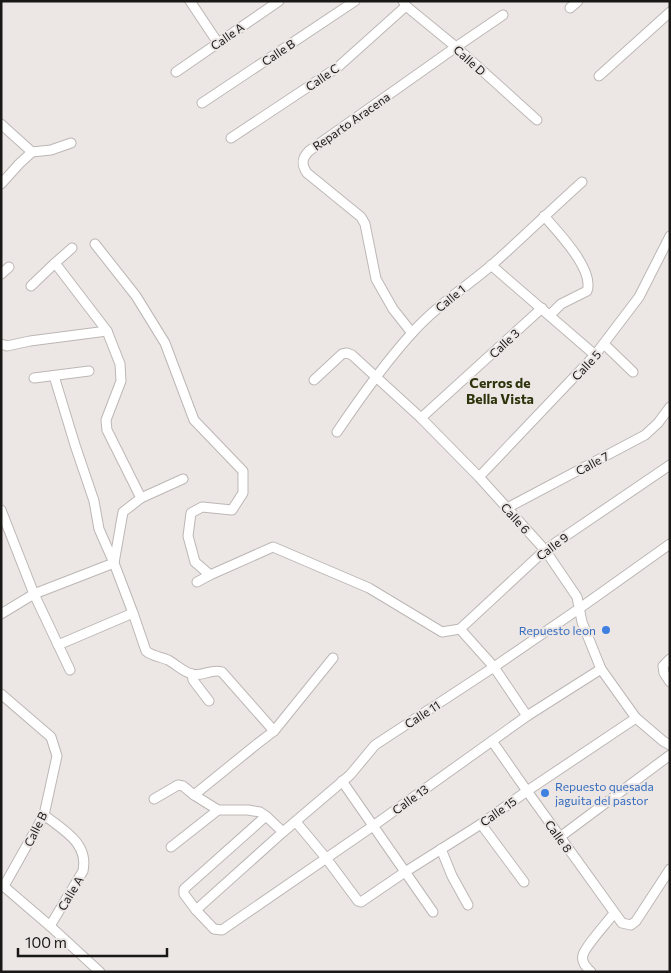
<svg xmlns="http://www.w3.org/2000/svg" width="671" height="973" font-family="Commissioner,sans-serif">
  <rect width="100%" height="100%" fill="#ece7e5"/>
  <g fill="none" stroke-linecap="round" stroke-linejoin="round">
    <g stroke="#bcb7b5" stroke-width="11">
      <g id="street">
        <polyline points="190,1 218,43"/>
        <polyline points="403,1 406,6 456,47 537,120"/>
        <polyline points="570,8 578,1"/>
        <polyline points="176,72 279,1"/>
        <polyline points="599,76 670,12"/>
        <polyline points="202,103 355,1"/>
        <polyline points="1,124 32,152 51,150 71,143"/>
        <polyline points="231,138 338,67 406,6"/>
        <polyline points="1,184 19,164 32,152"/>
        <path d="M 544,216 C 557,231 595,270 587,291 L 561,304 L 550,315"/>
        <polyline points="95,244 136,296 165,343 194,420 243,471 243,493 232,510 202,507 191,513 188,536 195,562 210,575"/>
        <polyline points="55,263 107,331 120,364 121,381 106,420 107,430 141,498"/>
        <polyline points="491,265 595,355"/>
        <polyline points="1,274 9,267"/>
        <polyline points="31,286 55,263 72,248"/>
        <path d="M 412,333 L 393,309 L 376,279 L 365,224 L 361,217 L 307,173 C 301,164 302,158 309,151 L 456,47 L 503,15"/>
        <polyline points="1,344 7,346 30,341 107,331"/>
        <polyline points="604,344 633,372"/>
        <polyline points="34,378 89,371"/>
        <polyline points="314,380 342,354 347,353 352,355 421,418 479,477 545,550 577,597 582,622 601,669 636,718 663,741 670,745"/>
        <polyline points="421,418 542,308"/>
        <path d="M 337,432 C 360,398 384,364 412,333 C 436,306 466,287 493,264 C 523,237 552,209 582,182"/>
        <polyline points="479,477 595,355 639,297 670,236"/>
        <path d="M 183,479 L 141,498 L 123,512 L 114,563 L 133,613 L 146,651 C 152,656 161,657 168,660 C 176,664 183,672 192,674 C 202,677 212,668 222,672 L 274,731"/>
        <polyline points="507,508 645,435 658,423 670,407"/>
        <polyline points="1,510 34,594 70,670"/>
        <polyline points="197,582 210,575 273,547 369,588 442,632 460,629 545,550 670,465"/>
        <polyline points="1,614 34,594 114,563 99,529 94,501 75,445 54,376"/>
        <polyline points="460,629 494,667 527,716"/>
        <polyline points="58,645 133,613"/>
        <polyline points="670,659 663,666 664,673 670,682"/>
        <polyline points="192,674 193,680 209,701"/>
        <polyline points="1,694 51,737 57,756 44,815 4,886"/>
        <polyline points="492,741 527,791 622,923 631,925 636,921 670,869"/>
        <polyline points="342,781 433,912"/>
        <polyline points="154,799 178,785 183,786 194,795"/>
        <path d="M 44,815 C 63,830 89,843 83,871 L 50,926"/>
        <polyline points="266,816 184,889 184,894 196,910 214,929 222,930 373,826 527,716 601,669"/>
        <polyline points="296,822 326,858 358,901 361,902 405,872 481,824 527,791 636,718"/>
        <polyline points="481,824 524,882"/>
        <polyline points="283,832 266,816 260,812 248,810 218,810 194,795 257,744 274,731 333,658"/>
        <polyline points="560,837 670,755"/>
        <polyline points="171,847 218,810"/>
        <polyline points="441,849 452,876 468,905"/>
        <polyline points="1,884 50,926 100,972"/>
        <polyline points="196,910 283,832 350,775 375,745 494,667 580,608 670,544"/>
        <path d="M 591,972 C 586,967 581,962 583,955 C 585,946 608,922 614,913"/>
      </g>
    </g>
    <use href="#street" stroke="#fff" stroke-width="9"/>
  </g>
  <g fill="#3f7fe0" stroke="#ece7e5" stroke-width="2">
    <circle cx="606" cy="630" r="5"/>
    <circle cx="545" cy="793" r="5"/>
  </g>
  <g text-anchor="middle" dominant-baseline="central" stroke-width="4" stroke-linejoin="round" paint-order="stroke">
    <g font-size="12" fill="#191817" stroke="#ece7e5">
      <text transform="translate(227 36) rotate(-35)">Calle A</text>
      <text transform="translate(278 52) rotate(-34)">Calle B</text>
      <text transform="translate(470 60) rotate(42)">Calle D</text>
      <text transform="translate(322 77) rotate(-35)">Calle C</text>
      <text transform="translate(351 121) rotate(-35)">Reparto Aracena</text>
      <text transform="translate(450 298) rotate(-40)">Calle 1</text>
      <text transform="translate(504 343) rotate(-43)">Calle 3</text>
      <text transform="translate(586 365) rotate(-47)">Calle 5</text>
      <text transform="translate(592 463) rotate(-28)">Calle 7</text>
      <text transform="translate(516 518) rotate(48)">Calle 6</text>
      <text transform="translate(552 546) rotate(-37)">Calle 9</text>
      <text transform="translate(422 714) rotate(-33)">Calle 11</text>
      <text transform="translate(410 799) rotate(-36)">Calle 13</text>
      <text transform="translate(498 811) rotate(-35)">Calle 15</text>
      <text transform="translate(35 829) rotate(-64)">Calle B</text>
      <text transform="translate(559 836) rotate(54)">Calle 8</text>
      <text transform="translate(70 893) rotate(-59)">Calle A</text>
    </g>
    <g font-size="12" fill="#366cbe" stroke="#ece7e5" text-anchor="end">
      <text x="596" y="630">Repuesto leon</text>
      <text x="555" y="786" text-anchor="start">Repuesto quesada<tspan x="555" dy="14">jaguita del pastor</tspan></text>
    </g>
    <g font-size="14" font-weight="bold" fill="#2d330a" stroke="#ece7e5">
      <text x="500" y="382">Cerros de<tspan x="500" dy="16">Bella Vista</tspan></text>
    </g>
  </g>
  <rect width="671" height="973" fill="none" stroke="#191817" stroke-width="5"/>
  <path d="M18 948v8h149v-8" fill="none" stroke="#191817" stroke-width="2.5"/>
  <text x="25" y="948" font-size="15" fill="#191817" stroke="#ece7e5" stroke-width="4" paint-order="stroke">100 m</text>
</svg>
